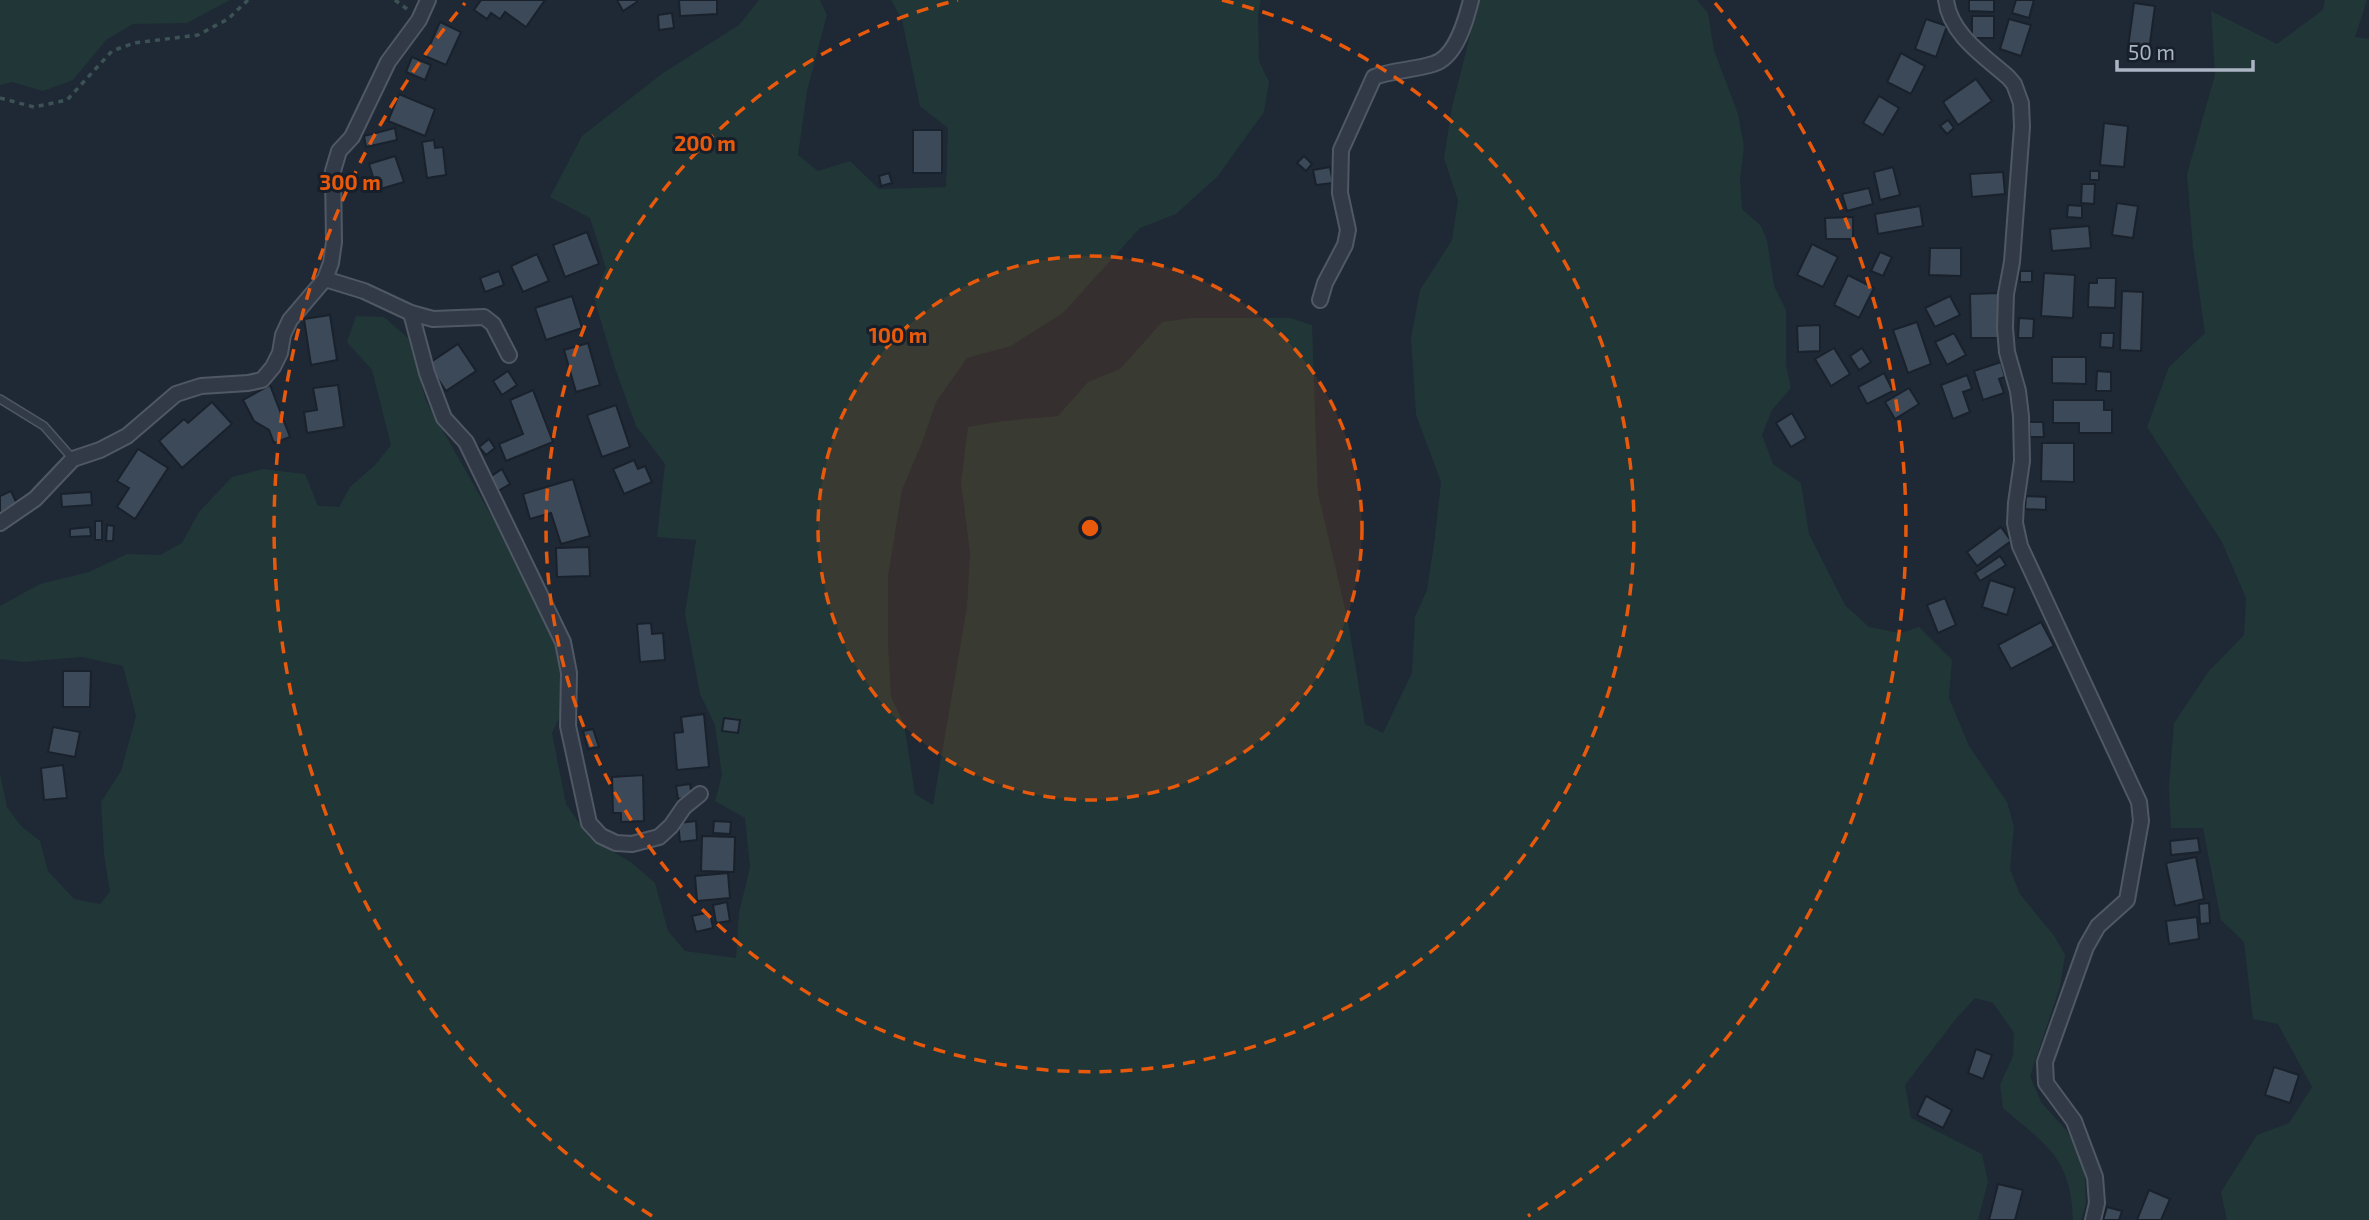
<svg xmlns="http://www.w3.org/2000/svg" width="2369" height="1220" font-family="'Exo 2',sans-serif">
  <rect width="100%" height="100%" fill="#1e2935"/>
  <g fill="#213637">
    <polygon points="0,0 230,0 187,23 133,24 106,40 73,80 43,91 12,82 0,85"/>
    <path d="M 759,0 L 820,0 L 827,15 L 807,91 L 798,155 L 818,171 L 850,161 L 879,189 L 946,187 L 948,128 L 920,106 L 902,20 L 891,0 L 1261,0 L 1258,15 L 1259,61 L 1269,82 L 1264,112 L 1217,177 L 1176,214 L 1140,228 L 1063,313 L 1011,346 L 967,358 L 936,402 L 923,440 L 902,490 L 888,576 L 888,643 L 891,697 L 904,724 L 915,794 L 933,805 L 967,607 L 970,553 L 961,482 L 968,427 L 1003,421 L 1058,416 L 1088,382 L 1120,369 L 1162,322 L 1191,318 L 1290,318 L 1312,325 L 1318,493 L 1348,621 L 1365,724 L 1383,733 L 1412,673 L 1415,617 L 1427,590 L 1435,537 L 1441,482 L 1416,415 L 1411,338 L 1420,290 L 1452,240 L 1458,200 L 1444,158 L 1452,107 L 1479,0 L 1697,0 L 1708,13 L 1714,50 L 1738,114 L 1744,147 L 1740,179 L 1742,209 L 1761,226 L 1767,240 L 1774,286 L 1786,310 L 1786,365 L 1791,388 L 1772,410 L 1762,435 L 1773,464 L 1801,483 L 1809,534 L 1845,605 L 1869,627 L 1900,633 L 1919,627 L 1952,660 L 1949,698 L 1969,746 L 2007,802 L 2014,826 L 2010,869 L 2020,894 L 2055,937 L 2065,955 L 2060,986 L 2030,1076 L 2041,1102 L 2066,1130 L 2084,1161 L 2086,1203 L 2081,1220 L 2073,1220 C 2071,1157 2046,1145 2003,1108 L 2000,1085 L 2013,1056 L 2014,1033 L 1993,1003 L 1975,998 L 1955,1020 L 1905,1085 L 1911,1118 L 1982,1154 L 1988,1182 L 1978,1220 L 0,1220 L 0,774 L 7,807 L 21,826 L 40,841 L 48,871 L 74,899 L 100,904 L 110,892 L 104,854 L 101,802 L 121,771 L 136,716 L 123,666 L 82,657 L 23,662 L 0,659 L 0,606 L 40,584 L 89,572 L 127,554 L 160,555 L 182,543 L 199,512 L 232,477 L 263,469 L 305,474 L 318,506 L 339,507 L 350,487 L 375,465 L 391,445 L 372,370 L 347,342 L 356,316 L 384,317 L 408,338 L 426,401 L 504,538 L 564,659 L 570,695 L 552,733 L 566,804 L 589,837 L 632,863 L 655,883 L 668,931 L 685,951 L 736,958 L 739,913 L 750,867 L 745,818 L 715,801 L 722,775 L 715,725 L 700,694 L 685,614 L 696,540 L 657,537 L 665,464 L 636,426 L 615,368 L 594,298 L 606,268 L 590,218 L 550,197 L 582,136 L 663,73 L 739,25 Z"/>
    <polygon points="2325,0 2367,0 2355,37 2369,39 2369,1220 2227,1220 2221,1192 2257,1135 2289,1123 2312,1087 2278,1024 2253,1019 2244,942 2221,920 2203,828 2171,828 2169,786 2174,723 2209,671 2244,635 2246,598 2222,542 2147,427 2169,367 2205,333 2193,248 2187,174 2215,75 2211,11 2277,44 2323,10"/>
  </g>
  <g fill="#3c4958" stroke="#19212c" stroke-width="2">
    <polygon points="481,0 545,0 526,27 505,12 500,19 491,13 487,19 474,10"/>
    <polygon points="617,0 636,0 637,2 623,11"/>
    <polygon points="679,0 717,0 717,14 680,16"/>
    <polygon points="1969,0 1994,0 1994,12 1969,11"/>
    <polygon points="2016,0 2034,0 2029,18 2012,13"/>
    <polygon points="2134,3 2155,6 2148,58 2127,55"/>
    <polygon points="672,13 674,28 659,30 658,15"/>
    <rect x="1972" y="16" width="22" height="22"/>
    <polygon points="1926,19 1947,26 1936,57 1915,49"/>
    <polygon points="2009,19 2031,25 2021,56 2000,49"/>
    <polygon points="440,22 461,32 446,65 425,56"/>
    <polygon points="1901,53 1925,66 1911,94 1887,82"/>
    <polygon points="412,57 431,65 425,80 406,72"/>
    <polygon points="1976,79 1992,101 1958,125 1943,102"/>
    <polygon points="399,94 435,109 425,136 388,121"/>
    <polygon points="1879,96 1899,108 1883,135 1863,123"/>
    <polygon points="1948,120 1954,128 1947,134 1940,126"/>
    <polygon points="2104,123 2128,126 2124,167 2100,165"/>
    <polygon points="395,128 397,140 366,147 364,136"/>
    <rect x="913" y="130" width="29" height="43"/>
    <polygon points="434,140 435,148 443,147 446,175 427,178 422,142"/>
    <polygon points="395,156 404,182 377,190 369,164"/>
    <polygon points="1304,156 1312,164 1306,171 1297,163"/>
    <polygon points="1330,167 1333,183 1316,185 1313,170"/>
    <polygon points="1893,167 1900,195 1880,200 1874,172"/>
    <rect x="2090" y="171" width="9" height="9"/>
    <polygon points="2003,172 2005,194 1972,197 1970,174"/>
    <polygon points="889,173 892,183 881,186 879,176"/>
    <polygon points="2082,184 2095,184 2094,204 2081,203"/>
    <polygon points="1869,188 1873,204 1847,211 1842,194"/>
    <polygon points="2117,203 2138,206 2133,238 2112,235"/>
    <polygon points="2068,205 2082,206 2082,218 2067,217"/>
    <polygon points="1920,206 1923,226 1878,234 1875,214"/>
    <polygon points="1853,217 1853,239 1826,239 1825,218"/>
    <polygon points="2089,226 2091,248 2052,251 2050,229"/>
    <polygon points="587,232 599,264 565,277 553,245"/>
    <polygon points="1812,244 1838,257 1823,287 1797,275"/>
    <polygon points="1930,248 1961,248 1961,276 1929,275"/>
    <polygon points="1880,252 1892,257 1883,276 1871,271"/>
    <polygon points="537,254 549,281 523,292 511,266"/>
    <polygon points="499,271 504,285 485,292 480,278"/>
    <rect x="2020" y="271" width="12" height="11"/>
    <polygon points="2044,273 2075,275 2073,318 2041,316"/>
    <polygon points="1848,275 1874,288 1859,318 1834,305"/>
    <polygon points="2097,278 2116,278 2115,308 2088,307 2089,283 2097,283"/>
    <polygon points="2122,291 2143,292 2141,351 2120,350"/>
    <polygon points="1999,293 2000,338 1971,338 1970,294"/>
    <polygon points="572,296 582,328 546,340 535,308"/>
    <polygon points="1950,296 1960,315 1935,327 1925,308"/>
    <polygon points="330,315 337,360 311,365 304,319"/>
    <polygon points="2019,318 2034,319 2033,338 2018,338"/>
    <polygon points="1917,322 1931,364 1908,373 1893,330"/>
    <polygon points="1820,325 1820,351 1798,352 1797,326"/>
    <polygon points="1954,333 1966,355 1947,365 1935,342"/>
    <polygon points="2101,333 2114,333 2113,348 2100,347"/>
    <polygon points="588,343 600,385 576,392 564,350"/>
    <polygon points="458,344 476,371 446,391 428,364"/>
    <polygon points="1834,348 1850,374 1831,386 1815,359"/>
    <polygon points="1862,348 1871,362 1859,370 1850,356"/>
    <polygon points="2052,357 2086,357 2086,384 2052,383"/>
    <polygon points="2001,362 2005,377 1999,379 2004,393 1983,400 1974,371"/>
    <polygon points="508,371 517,385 502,395 493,381"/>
    <polygon points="2097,371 2111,372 2111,391 2096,391"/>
    <polygon points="1884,373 1893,391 1867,404 1858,387"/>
    <polygon points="1967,375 1972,389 1963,392 1970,412 1953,419 1941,385"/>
    <polygon points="270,385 290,437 274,443 269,430 254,421 243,400"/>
    <polygon points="338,385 344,427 307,433 304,412 317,410 313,388"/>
    <polygon points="1909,388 1919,404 1895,419 1885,402"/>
    <polygon points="533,390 553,442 506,461 499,444 523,434 510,400"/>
    <polygon points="2053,400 2104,400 2104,410 2112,410 2112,433 2079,433 2079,423 2053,423"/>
    <polygon points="212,402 232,424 182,468 159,441 184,419 188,423"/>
    <polygon points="616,405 630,447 602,457 587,415"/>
    <polygon points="1792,413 1806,438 1791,447 1776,423"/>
    <polygon points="2029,422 2043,422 2044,437 2030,437"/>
    <polygon points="489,439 495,448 486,455 479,447"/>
    <polygon points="2042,443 2074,443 2074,482 2041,481"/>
    <polygon points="138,449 168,468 135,519 117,507 129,488 117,481"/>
    <polygon points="634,460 638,469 645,466 652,482 624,494 613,469"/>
    <polygon points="502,469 510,484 498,491 490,477"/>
    <polygon points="573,479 590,536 561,544 551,513 530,519 523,494"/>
    <polygon points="11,491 17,504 0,513 0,496"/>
    <polygon points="91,492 92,505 62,507 61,494"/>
    <polygon points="2026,496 2046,497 2046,510 2025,509"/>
    <rect x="95" y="521" width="7" height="19"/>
    <polygon points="107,525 114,526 113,541 106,541"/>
    <polygon points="90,527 91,536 70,537 70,529"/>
    <polygon points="2001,527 2011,541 1977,566 1967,552"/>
    <polygon points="589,547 590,576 557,577 556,548"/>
    <polygon points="2000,556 2006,565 1980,581 1975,573"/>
    <polygon points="1990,580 2015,588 2007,615 1982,607"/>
    <polygon points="1945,598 1956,625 1938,633 1927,605"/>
    <polygon points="2041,622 2054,646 2011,669 1998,645"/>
    <polygon points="651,623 652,634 663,633 665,660 640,662 637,624"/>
    <polygon points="63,671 91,671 90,707 63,707"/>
    <polygon points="704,714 709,767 677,770 674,733 683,732 681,717"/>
    <polygon points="724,718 740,720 738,733 722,731"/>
    <polygon points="53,727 80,732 75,757 48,752"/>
    <polygon points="593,729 599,747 588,749 583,731"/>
    <polygon points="63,765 67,798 44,800 41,768"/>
    <polygon points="643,775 644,821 621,822 621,813 613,813 612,777"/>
    <polygon points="690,784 692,797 678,799 676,786"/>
    <polygon points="696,821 697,840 680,842 678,823"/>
    <polygon points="714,821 731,822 730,834 713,833"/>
    <polygon points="702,836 735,837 734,872 701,871"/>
    <polygon points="2198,838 2200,852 2171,855 2170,841"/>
    <polygon points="2196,857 2204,899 2175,906 2166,863"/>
    <polygon points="728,873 730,898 697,901 695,876"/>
    <polygon points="727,902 730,921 716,923 713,905"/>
    <polygon points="2209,903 2210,923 2200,924 2199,904"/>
    <polygon points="710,912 713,928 696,932 692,916"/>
    <polygon points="2197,917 2199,939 2169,944 2166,921"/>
    <polygon points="1976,1049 1992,1055 1983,1079 1968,1073"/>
    <polygon points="2274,1067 2299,1075 2290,1103 2265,1095"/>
    <polygon points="1926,1096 1952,1110 1943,1128 1917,1115"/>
    <polygon points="1998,1184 2023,1190 2015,1220 1989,1220"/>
    <polygon points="2149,1190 2170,1199 2161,1220 2137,1220"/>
    <polygon points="2107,1207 2122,1211 2119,1220 2103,1220"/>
  </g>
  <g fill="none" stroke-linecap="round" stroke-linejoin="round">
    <g stroke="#4f5864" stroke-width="10">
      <polyline id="lane" points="0,399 44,426 73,459"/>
    </g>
    <g stroke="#4f5864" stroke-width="18">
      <g id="street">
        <path d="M 1946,0 C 1950,34 1984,56 2008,77 L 2014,84 L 2021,103 L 2022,127 L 2012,262 L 2006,294 L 2005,328 L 2007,352 L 2018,391 L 2021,416 L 2022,461 L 2016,503 L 2015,523 L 2020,546 L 2139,802 L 2141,821 L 2127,900 L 2098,926 L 2086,947 L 2045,1062 L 2046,1083 L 2074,1121 L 2095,1177 L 2097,1203 L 2093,1220"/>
        <polyline points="325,279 364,291 411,313 433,319 484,317 493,324 509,355"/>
        <path d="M 1320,300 L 1325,283 L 1345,245 L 1348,230 L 1340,193 L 1341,150 L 1374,77 C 1393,70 1414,70 1433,64 C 1456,58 1466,20 1471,0"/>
        <polyline points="411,313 427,373 444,418 466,442 563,642 569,673 568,726 589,823 601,836 616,843 632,844 659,837 671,826 684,807 700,794"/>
        <polyline points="0,523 35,499 73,459 100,450 127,436 176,394 201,386 248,383 262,380 273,367 280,353 283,335 290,320 325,279 331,263 334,242 333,171 339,151 352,137 388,62 419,20 428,0"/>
      </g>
    </g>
    <g stroke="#3d5254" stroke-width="3.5" stroke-dasharray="5 5" stroke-linecap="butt">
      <polyline points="395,0 407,9"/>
      <polyline points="0,98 34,107 67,100 112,51 134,43 198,35 228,19 248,0"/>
    </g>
    <use href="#lane" stroke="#313a46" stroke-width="7"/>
    <use href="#street" stroke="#313a46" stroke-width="14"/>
  </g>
  <circle cx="1090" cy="528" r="272" fill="#e8590c" fill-opacity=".12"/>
  <g fill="none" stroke="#e8590c" stroke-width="3.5" stroke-dasharray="12 9">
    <circle cx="1090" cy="528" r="272"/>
    <path d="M1222 0A544 544 0 1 1 958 0"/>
    <path d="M652 1216A816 816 0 0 1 465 3M1715 3A816 816 0 0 1 1528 1216"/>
  </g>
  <circle cx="1090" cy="528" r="10" fill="#e8590c" stroke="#171f2a" stroke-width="3.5"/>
  <g font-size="21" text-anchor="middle" font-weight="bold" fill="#e8590c" stroke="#171f2a" stroke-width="6" stroke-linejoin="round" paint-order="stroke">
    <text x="705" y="151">200 m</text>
    <text x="350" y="190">300 m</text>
    <text x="898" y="343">100 m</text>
  </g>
  <path d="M2117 60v10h136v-10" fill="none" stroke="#abb5c3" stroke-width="3.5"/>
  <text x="2128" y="60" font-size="21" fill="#abb5c3" stroke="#171f2a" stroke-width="5" paint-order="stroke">50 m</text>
</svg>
